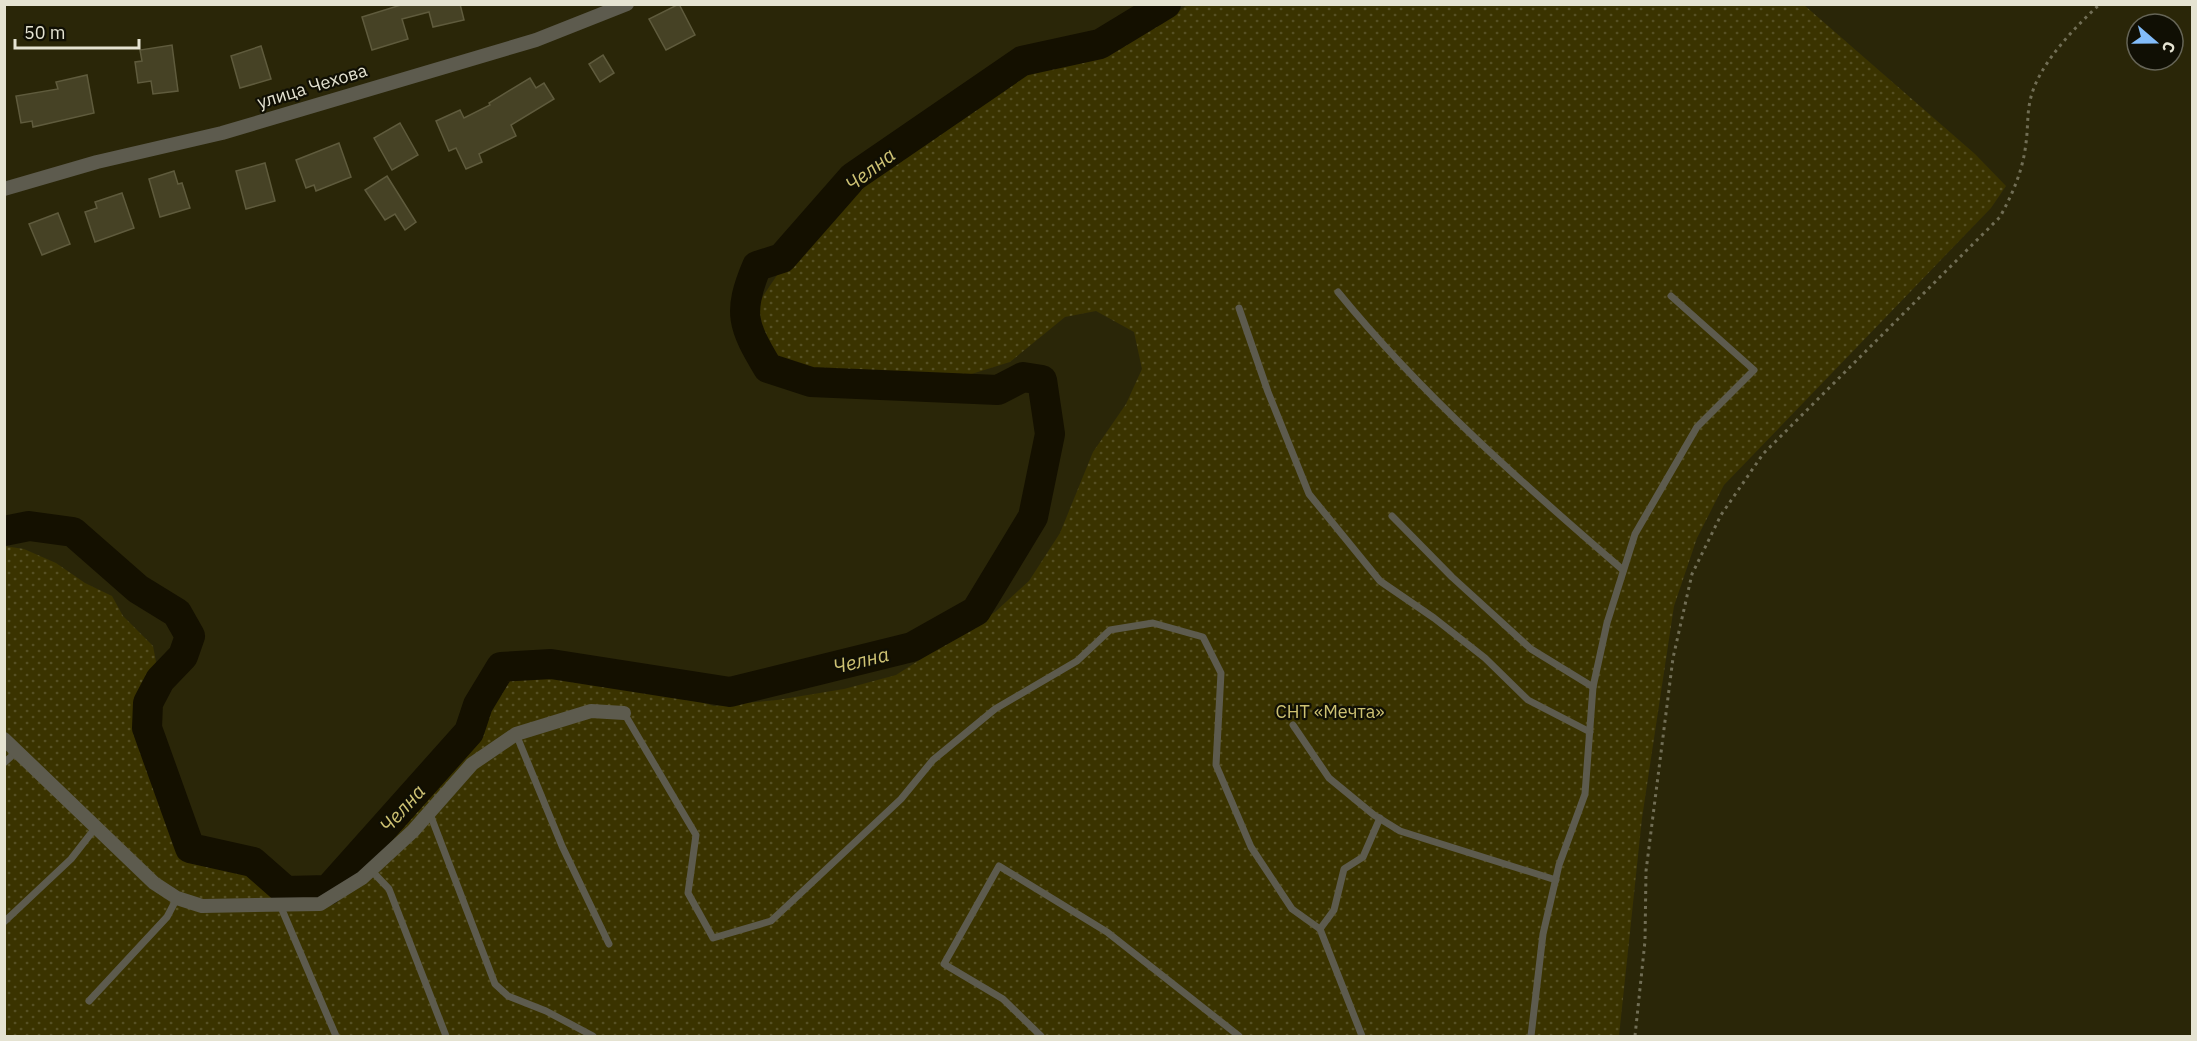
<svg xmlns="http://www.w3.org/2000/svg" width="2197" height="1041" font-family="'IBM Plex Sans',sans-serif">
  <defs>
    <pattern id="park-dots" width="8" height="8" patternUnits="userSpaceOnUse" patternTransform="scale(1.5)"><rect width="8" height="8" fill="#3a3300"/><path d="M2 2h.1M6 6h.1" fill="none" stroke="#565024" stroke-width="1.8" stroke-linecap="round"/></pattern>
  </defs>
  <rect width="100%" height="100%" fill="#2a2608"/>
  <polygon fill="url(#park-dots)" points="1187,5 1804,5 1975,154 2006,186 1991,208 1724,485 1697,538 1674,606 1642,818 1619,1036 5,1036 4,546 24,549 56,563 85,583 112,596 123,616 153,646 161,688 154,731 169,793 192,836 230,870 284,888 309,887 337,875 374,836 445,745 510,670 529,664 567,666 649,686 714,706 777,700 844,689 896,675 995,612 1029,581 1060,533 1093,452 1126,404 1142,369 1134,332 1096,311 1065,317 1010,362 904,395 877,395 836,387 791,383 774,378 756,360 749,325 763,296 796,247 863,176 968,102 1065,57 1162,24"/>
  <g fill="none" stroke-linecap="round" stroke-linejoin="round">
    <path stroke="#141000" stroke-width="30" d="M 4,531 L 29,526 L 73,532 L 138,589 L 177,613 L 190,636 L 183,656 L 160,680 L 148,703 L 147,728 L 190,848 L 253,862 L 286,891 L 328,890 L 469,732 L 478,705 L 501,667 L 551,664 L 730,692 L 912,647 L 976,611 L 1033,517 L 1050,434 L 1042,380 L 1023,377 L 998,390 L 811,382 L 768,368 C 743,326 737,313 757,266 L 782,258 L 853,177 L 1022,61 L 1100,44 L 1166,4"/>
  </g>
  <g fill="#464225" stroke="#5f5b3d" stroke-width="1.5">
    <polygon points="404,4 460,4 464,20 433,27 429,12 402,19 408,39 372,50 362,17"/>
    <polygon points="679,4 695,35 666,50 649,19"/>
    <polygon points="172,45 178,91 153,94 151,81 138,83 135,62 142,61 140,50"/>
    <polygon points="261,46 271,79 240,88 231,56"/>
    <polygon points="603,55 614,73 600,82 589,64"/>
    <polygon points="87,75 94,113 33,127 32,121 21,123 16,96 58,89 56,82"/>
    <polygon points="530,78 536,88 544,83 554,99 511,125 516,136 479,154 482,162 466,169 456,148 449,151 436,121 460,110 464,118 490,105 489,103"/>
    <polygon points="400,123 418,155 392,170 374,138"/>
    <polygon points="339,143 351,177 316,191 314,185 306,188 296,160"/>
    <polygon points="265,163 275,201 246,209 236,171"/>
    <polygon points="174,171 178,184 182,183 190,208 160,217 149,179"/>
    <polygon points="387,176 416,222 405,230 395,214 385,220 365,190"/>
    <polygon points="122,193 134,228 95,242 85,212 97,208 95,202"/>
    <polygon points="58,213 70,244 42,255 29,224"/>
  </g>
  <g fill="none" stroke-linecap="round" stroke-linejoin="round">
    <path stroke="#716e55" stroke-width="3" stroke-dasharray="3 4.5" stroke-linecap="butt" d="M 1635,1036 L 1645,941 L 1646,871 L 1673,658 L 1692,574 L 1721,515 L 1763,454 L 2000,217 C 2013,193 2023,170 2026,143 C 2028,129 2027,115 2030,101 C 2037,66 2074,28 2100,4"/>
    <g stroke="#5d5b4e" stroke-width="7">
      <path d="M 1338,292 C 1422,395 1523,484 1623,570"/>
      <polyline points="1239,308 1268,392 1309,494 1380,581 1434,618 1485,658 1528,700 1590,732"/>
      <polyline points="1392,516 1452,577 1531,649 1593,687"/>
      <polyline points="624,713 696,835 688,893 713,938 771,921 901,799 933,760 995,709 1077,661 1110,630 1153,623 1203,637 1221,673 1216,765 1251,847 1292,909 1320,929"/>
      <polyline points="1293,725 1329,778 1374,815 1400,831 1556,880"/>
      <polyline points="516,734 562,846 609,944"/>
      <polyline points="4,763 17,751"/>
      <polyline points="430,814 495,984 508,996 546,1011 593,1036"/>
      <polyline points="371,870 389,889 446,1036"/>
      <polyline points="280,905 336,1036"/>
      <polyline points="4,922 71,859 96,827"/>
      <polyline points="89,1001 167,917 177,898"/>
      <polyline points="1041,1036 1003,999 944,964 999,866 1107,932 1239,1036"/>
      <polyline points="1362,1036 1320,929 1334,910 1344,869 1363,857 1380,818"/>
      <polyline points="1531,1036 1543,934 1559,865 1585,794 1593,687 1607,623 1635,534 1697,427 1754,370 1671,296"/>
    </g>
    <g stroke="#5d5b4e" stroke-width="14">
      <polyline points="4,189 97,162 222,133 536,40 627,4"/>
      <polyline points="4,739 154,883 177,898 202,906 320,904 362,878 413,831 472,764 516,734 591,711 624,713"/>
    </g>
  </g>
  <g text-anchor="middle" dominant-baseline="central" stroke-width="4.5" stroke-linejoin="round" paint-order="stroke">
    <g font-size="18" fill="#e5e3d2" stroke="#100f04">
      <text transform="translate(312 86) rotate(-17)">улица Чехова</text>
    </g>
    <g font-size="18" fill="#cec273" stroke="#100f04">
      <text x="1330" y="711">СНТ «Мечта»</text>
    </g>
    <g font-size="20" font-style="italic" fill="#cfc374" stroke="#100f04">
      <text transform="translate(870 169) rotate(-38)">Челна</text>
      <text transform="translate(861 660) rotate(-14)">Челна</text>
      <text transform="translate(402 808) rotate(-48)">Челна</text>
    </g>
  </g>
  <rect width="2197" height="1041" fill="none" stroke="#e5e3d2" stroke-width="12"/>
  <g transform="translate(2155 42) rotate(110)"><circle r="28" fill="#100f04" stroke="#656456" stroke-width="1.5"/>
  <path d="M0-4.5L10 22L0 15L-10 22Z" fill="#82bcfa"/>
  <text y="-9" font-size="16" font-weight="bold" text-anchor="middle" fill="#e5e3d2">С</text>
  </g>
  <path d="M15 39v9h124v-9" fill="none" stroke="#e5e3d2" stroke-width="3"/>
  <text x="24" y="39" font-size="18" fill="#e5e3d2" stroke="#100f04" stroke-width="4.5" paint-order="stroke">50 m</text>
</svg>
